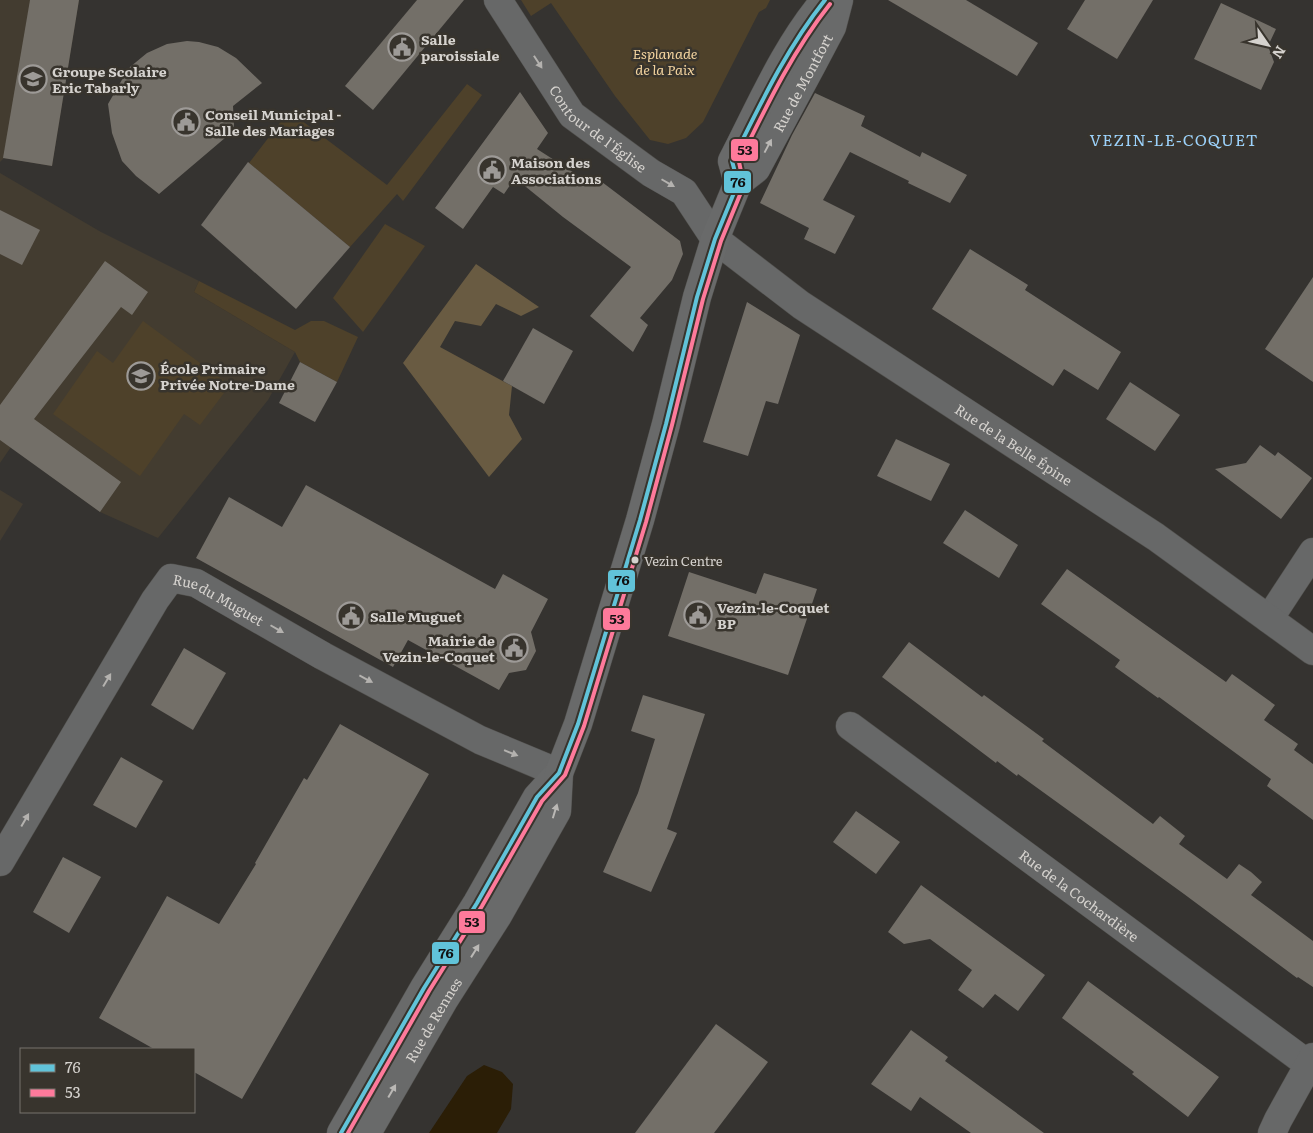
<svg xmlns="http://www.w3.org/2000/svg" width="1313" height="1133" font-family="Literata,serif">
  <rect width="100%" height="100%" fill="#353330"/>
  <g fill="#433c30">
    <polygon points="0,0 79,0 52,166 4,158 0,162"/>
    <polygon points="0,173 101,232 199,281 194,292 295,352 268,400 158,538 100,512 11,447 0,463"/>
    <polygon points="0,490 23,504 0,541"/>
  </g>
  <g fill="#4e412a">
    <polygon points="521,0 770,0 766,8 759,12 703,122 686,138 668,144 650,140 615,96 551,3 531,16"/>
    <polygon points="467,84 482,95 403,201 397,194 350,247 249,163 289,111 387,185"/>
    <polygon points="385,224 425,246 363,332 333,298"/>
    <polygon points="199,281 295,330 311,321 324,321 358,337 337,382 300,362 295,352 194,292"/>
    <polygon points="143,321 230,385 200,425 184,414 140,476 53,414 97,351 113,363"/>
  </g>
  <polygon fill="#695b42" points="476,264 539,307 521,316 496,304 481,326 455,321 440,347 512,386 509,415 522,439 489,477 403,363"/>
  <polygon fill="#2b1e06" points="484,1065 502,1072 513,1084 511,1109 497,1133 429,1133 467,1076"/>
  <g fill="#736f68">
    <polygon points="30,0 79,0 52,166 3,158"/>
    <polygon points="417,0 464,0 373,110 345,86"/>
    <polygon points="888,0 966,0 1038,43 1017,76"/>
    <polygon points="1085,0 1153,0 1117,59 1067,29"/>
    <polygon points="1221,3 1276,29 1268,46 1274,62 1261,90 1194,59"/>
    <polygon points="187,41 199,42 218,47 236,58 262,83 233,106 234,125 232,132 159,194 136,176 122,161 112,133 108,104 123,78 130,67 147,53 167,44"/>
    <polygon points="520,92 548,133 537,149 576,174 583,184 586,179 598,179 680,241 683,254 672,280 640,318 648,325 633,352 590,316 631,267 563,217 515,178 504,194 493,187 463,229 435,208"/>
    <polygon points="815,93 865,116 861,126 920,157 922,152 967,175 950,203 908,183 909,181 850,152 823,200 855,216 835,254 804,239 809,228 760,203 792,135"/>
    <polygon points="248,162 350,247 296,309 201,225"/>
    <polygon points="0,210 40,230 22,265 0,254"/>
    <polygon points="970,249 1028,285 1025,290 1121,352 1098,390 1064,369 1053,386 932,309"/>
    <polygon points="105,261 148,292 132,315 121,307 34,419 121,482 100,512 0,440 0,405"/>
    <polygon points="1313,277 1313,382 1265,349"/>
    <polygon points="747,302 800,335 778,404 766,401 748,456 703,442"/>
    <polygon points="533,328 573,351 544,404 503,381"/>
    <polygon points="300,362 337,382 315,422 279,403"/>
    <polygon points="1130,382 1180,415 1155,451 1106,419"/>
    <polygon points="896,439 950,464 931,501 877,476"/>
    <polygon points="1260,445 1275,456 1278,452 1312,478 1281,519 1215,469 1246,463"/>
    <polygon points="306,485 495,589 503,574 548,599 531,632 536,651 526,670 509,673 499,690 408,640 393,667 196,558 229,497 282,527"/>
    <polygon points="965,510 1018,545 999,578 943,543"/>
    <polygon points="1067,569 1226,682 1232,674 1275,705 1264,720 1298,744 1294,750 1313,764 1313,820 1267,786 1271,779 1159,697 1158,698 1115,667 1120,660 1041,604"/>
    <polygon points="689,572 756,594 764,573 817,589 788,675 668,636"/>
    <polygon points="909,642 982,697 984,695 1044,739 1042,741 1137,812 1153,824 1160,816 1185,836 1179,844 1227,879 1239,864 1251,872 1262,882 1251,895 1313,941 1313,987 1298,977 1297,978 1184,894 1018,774 1017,776 997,761 996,763 882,677"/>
    <polygon points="184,648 226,673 193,730 151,705"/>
    <polygon points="643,695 705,714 667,829 677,833 651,892 603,872 638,793 655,739 631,731"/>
    <polygon points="340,724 429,774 242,1099 194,1072 194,1049 154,1049 99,1018 167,896 219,924 256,864 255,863 304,778 307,780"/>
    <polygon points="121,757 163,781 136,828 93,805"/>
    <polygon points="856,811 900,842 876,874 833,842"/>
    <polygon points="63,857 101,877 69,933 33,912"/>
    <polygon points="921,885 1045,975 1018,1011 995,994 983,1008 958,990 972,970 930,939 904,944 888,932"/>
    <polygon points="1088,981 1219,1077 1188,1117 1132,1074 1134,1072 1062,1018"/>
    <polygon points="716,1024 768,1062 714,1133 635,1133"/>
    <polygon points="911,1030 948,1057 945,1061 1044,1133 971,1133 920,1097 911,1111 871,1084"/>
  </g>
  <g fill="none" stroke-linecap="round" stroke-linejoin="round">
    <g stroke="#51504d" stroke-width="29">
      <g id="minor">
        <polyline points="1269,619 1313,552"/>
        <path id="s1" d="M 850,726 L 1308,1064"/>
        <path id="s2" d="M 0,862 L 155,600 L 171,578 L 196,583 L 323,656 L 480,740 L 559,773"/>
        <polyline points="1272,1133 1278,1120 1313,1057"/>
      </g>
    </g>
    <g stroke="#51504d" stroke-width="29">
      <g id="tertiary">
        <path id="s3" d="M 498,0 L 572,115 L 651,173 L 684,192 L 715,239 L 801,305 L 1156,537 L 1313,651"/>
      </g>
    </g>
    <g stroke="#51504d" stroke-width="29">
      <g id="secondary">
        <path d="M 738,183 L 732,161 C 760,107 785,47 825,0"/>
        <polyline points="341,1133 424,988 477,903 537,797 559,773"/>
        <path id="s4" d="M 367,1133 L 444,1000 L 497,917 L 557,811 L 559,773 L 578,724 L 640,520 L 666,424 L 697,297 L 715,239 L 738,183 L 756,169 L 813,63 L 832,27 L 839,0"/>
      </g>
    </g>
    <use href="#minor" stroke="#676868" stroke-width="28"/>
    <use href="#tertiary" stroke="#676868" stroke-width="28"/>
    <use href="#secondary" stroke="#696a6a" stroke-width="28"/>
    <g stroke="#38342d" stroke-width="8">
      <path id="bus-1" d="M 341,1133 L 424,988 L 477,903 L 537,797 L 559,773 L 578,724 L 640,520 L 666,424 L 697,297 L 715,239 L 738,183 L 732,161 C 760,105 786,49 825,0"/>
    </g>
    <g stroke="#38342d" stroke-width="8">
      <path id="bus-2" d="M 348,1133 L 429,991 L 482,906 L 542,801 L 565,775 L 584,726 L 646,522 L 672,425 L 703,299 L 721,241 L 744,185 L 739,162 C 766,107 792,52 830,4"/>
    </g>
    <use href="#bus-1" stroke="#61c3d9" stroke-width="4"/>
    <use href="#bus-2" stroke="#fe7a9b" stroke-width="4"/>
  </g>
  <defs><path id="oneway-solid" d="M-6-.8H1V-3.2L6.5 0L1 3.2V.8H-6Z" transform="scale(1.25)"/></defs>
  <g fill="#b4b2af">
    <use href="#oneway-solid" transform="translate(538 62) rotate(57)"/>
    <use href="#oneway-solid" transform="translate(668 183) rotate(30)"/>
    <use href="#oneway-solid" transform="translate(277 629) rotate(30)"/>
    <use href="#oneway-solid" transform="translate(366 679) rotate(28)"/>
    <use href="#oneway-solid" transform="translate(107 680) rotate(-59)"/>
    <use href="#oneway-solid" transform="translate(511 753) rotate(22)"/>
    <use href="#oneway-solid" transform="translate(25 820) rotate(-60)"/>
  </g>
  <g fill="#bab8b5">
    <use href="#oneway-solid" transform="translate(768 146) rotate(-62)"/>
    <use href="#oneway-solid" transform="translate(555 811) rotate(-73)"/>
    <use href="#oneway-solid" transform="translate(475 951) rotate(-58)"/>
    <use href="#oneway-solid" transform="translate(392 1091) rotate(-60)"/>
  </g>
  <defs>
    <g id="civic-ring" transform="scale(1.4375)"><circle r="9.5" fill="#38342d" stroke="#9d9a97" stroke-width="1.5"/><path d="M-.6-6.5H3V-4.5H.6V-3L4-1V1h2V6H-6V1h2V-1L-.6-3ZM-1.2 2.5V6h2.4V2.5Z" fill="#9d9a97"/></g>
    <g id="school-ring" transform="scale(1.4375)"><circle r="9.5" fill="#38342d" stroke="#9d9a97" stroke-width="1.5"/><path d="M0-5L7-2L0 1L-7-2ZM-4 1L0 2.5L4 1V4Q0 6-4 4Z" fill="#9d9a97"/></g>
  </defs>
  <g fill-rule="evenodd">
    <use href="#civic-ring" x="402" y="47"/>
    <use href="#school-ring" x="33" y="79"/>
    <use href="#civic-ring" x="186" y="122"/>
    <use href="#civic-ring" x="492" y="170"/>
    <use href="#school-ring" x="141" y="376"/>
    <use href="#civic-ring" x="698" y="615"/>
    <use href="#civic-ring" x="351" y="616"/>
    <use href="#civic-ring" x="514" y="648"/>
  </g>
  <circle fill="#d5d2ce" stroke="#38342d" stroke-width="2" cx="635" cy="560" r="4.5"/>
  <g text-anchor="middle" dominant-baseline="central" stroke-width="5" stroke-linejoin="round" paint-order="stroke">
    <g font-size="13" fill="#d5d2ce" stroke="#38342d" text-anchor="start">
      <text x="644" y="560">Vezin Centre</text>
    </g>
    <g font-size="14" font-weight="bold" fill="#d5d2ce" stroke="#38342d" text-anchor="start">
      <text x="421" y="39">Salle<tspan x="421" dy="16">paroissiale</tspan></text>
      <text x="52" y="71">Groupe Scolaire<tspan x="52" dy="16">Eric Tabarly</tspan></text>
      <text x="205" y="114">Conseil Municipal -<tspan x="205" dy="16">Salle des Mariages</tspan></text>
      <text x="511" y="162">Maison des<tspan x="511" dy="16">Associations</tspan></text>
      <text x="160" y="368">École Primaire<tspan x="160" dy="16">Privée Notre-Dame</tspan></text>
      <text x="717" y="607">Vezin-le-Coquet<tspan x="717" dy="16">BP</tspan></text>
      <text x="370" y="616">Salle Muguet</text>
      <text x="495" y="640" text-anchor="end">Mairie de<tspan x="495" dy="16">Vezin-le-Coquet</tspan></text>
    </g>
    <g font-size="14" font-style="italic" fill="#f1d29e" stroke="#38342d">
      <text x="665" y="53">Esplanade<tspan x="665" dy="16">de la Paix</tspan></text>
    </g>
    <g font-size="14" fill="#d5d2ce" stroke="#38342d">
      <text stroke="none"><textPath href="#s4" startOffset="1150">Rue de Montfort</textPath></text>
      <text stroke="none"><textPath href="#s3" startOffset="165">Contour de l'Église</textPath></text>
      <text stroke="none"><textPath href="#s3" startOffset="692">Rue de la Belle Épine</textPath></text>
      <text stroke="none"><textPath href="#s2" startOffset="384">Rue du Muguet</textPath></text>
      <text stroke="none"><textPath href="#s1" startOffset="285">Rue de la Cochardière</textPath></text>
      <text stroke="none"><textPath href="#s4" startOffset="131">Rue de Rennes</textPath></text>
    </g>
    <g font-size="16" letter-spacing="1" fill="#9cd2fb" stroke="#38342d">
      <text x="1174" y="139">VEZIN-LE-COQUET</text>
    </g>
  </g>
  <g stroke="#38342d" stroke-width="2">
    <rect x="730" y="138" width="29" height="24" rx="5" fill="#fe7a9b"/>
    <rect x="723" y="170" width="29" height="24" rx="5" fill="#61c3d9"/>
    <rect x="607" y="569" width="29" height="24" rx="5" fill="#61c3d9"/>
    <rect x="602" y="607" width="29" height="24" rx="5" fill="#fe7a9b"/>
    <rect x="458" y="910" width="28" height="24" rx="5" fill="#fe7a9b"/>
    <rect x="431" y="941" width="29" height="24" rx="5" fill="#61c3d9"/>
  </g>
  <g font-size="14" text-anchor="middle" font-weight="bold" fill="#111">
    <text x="745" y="155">53</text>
    <text x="738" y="187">76</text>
    <text x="622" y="585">76</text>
    <text x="617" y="624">53</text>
    <text x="472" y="927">53</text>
    <text x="446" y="958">76</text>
  </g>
  <rect x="20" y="1048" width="175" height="65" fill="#38342d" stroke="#77736d"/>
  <rect x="30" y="1064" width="25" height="8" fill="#61c3d9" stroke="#77736d"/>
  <text x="65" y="1073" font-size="15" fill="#d5d2ce">76</text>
  <rect x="30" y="1089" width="25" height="8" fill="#fe7a9b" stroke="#77736d"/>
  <text x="65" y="1098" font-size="15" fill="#d5d2ce">53</text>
  <g transform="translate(1268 45) rotate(124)" stroke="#38342d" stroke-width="4" paint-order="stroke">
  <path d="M0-4L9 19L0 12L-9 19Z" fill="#d5d2ce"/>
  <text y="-8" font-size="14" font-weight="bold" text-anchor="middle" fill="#d5d2ce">N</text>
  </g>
</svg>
